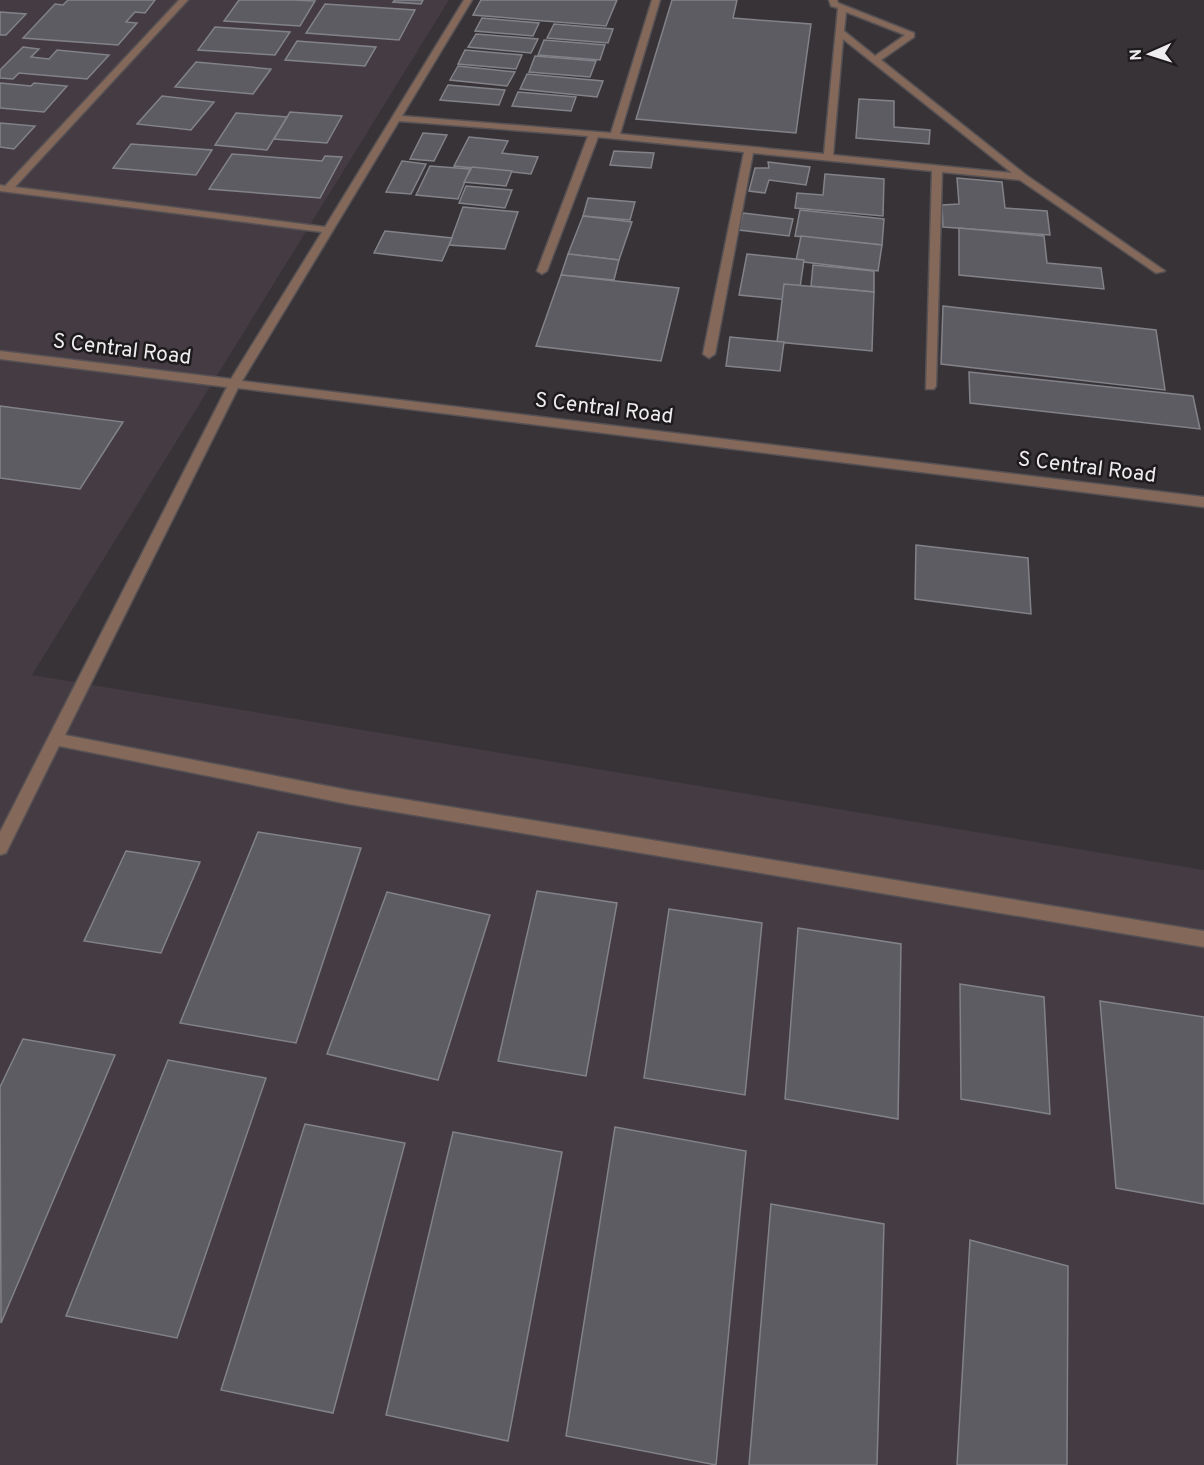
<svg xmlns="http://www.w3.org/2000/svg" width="1204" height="1465" font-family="Overpass,sans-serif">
  <rect width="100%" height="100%" fill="#383337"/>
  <polygon fill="#443b43" points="0,0 449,0 32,675 1204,870 1204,1465 0,1465"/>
  <g fill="#5c5c62" stroke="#828289" stroke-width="1.5">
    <polygon points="68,0 155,0 145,13 135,12 126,22 137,23 118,45 23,38 55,4 63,5"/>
    <polygon points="239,0 293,0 315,1 300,26 224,21"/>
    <polygon points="395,0 423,0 421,4 393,2"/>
    <polygon points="481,0 617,0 606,26 473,15"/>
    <polygon points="672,0 737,0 733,18 811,24 796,133 636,119"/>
    <polygon points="325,4 415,10 399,40 306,33"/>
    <polygon points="0,12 26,14 6,35 0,35"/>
    <polygon points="482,18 539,23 533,36 475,31"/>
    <polygon points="554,24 613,29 608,43 547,38"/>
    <polygon points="215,27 290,32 275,55 198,50"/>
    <polygon points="476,34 538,39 531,53 468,47"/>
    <polygon points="544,40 605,45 600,60 538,55"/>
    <polygon points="297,41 376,47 365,66 285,60"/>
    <polygon points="23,47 39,49 31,57 49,59 57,50 109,55 87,79 19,73 13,79 0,78 0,70"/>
    <polygon points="465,50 522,55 516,69 458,64"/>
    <polygon points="535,56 596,61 590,77 529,72"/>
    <polygon points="196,62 271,69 253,94 175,87"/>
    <polygon points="458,66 515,72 507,86 450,80"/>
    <polygon points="527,74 603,81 597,97 520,89"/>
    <polygon points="0,83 31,86 34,83 67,86 44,112 0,108"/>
    <polygon points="448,85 505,90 499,105 440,100"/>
    <polygon points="518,92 576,97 571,111 512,106"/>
    <polygon points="162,96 214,102 191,130 137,124"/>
    <polygon points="859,99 894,101 894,127 930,130 929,144 856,138"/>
    <polygon points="290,112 342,116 327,143 274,139"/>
    <polygon points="236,113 287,117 267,150 215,145"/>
    <polygon points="0,123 35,126 14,149 0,147"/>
    <polygon points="423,133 447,135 434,161 410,159"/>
    <polygon points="469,137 508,141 502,153 538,157 531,174 454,166"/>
    <polygon points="131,144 212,150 196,175 113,168"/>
    <polygon points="614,151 654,153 651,168 610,165"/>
    <polygon points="232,154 322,161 325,156 342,157 320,198 209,189"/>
    <polygon points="402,161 426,164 411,194 386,192"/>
    <polygon points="768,162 810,167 806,185 769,180 765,193 749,191 755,168 769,168"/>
    <polygon points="430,166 470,169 458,199 416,195"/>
    <polygon points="472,167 512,171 506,186 464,182"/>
    <polygon points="825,174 884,179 883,216 795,208 797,193 823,195"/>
    <polygon points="957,178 1002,182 1005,208 1047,211 1050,235 943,227 942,205 959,204"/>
    <polygon points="466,186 512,190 505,208 459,203"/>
    <polygon points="588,198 635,202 630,220 583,216"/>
    <polygon points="463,207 518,212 505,249 449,245"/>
    <polygon points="800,210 884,219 882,245 795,236"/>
    <polygon points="743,213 793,219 789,236 739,230"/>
    <polygon points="583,216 632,222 619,260 568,254"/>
    <polygon points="959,228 1044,236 1047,263 1101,268 1104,289 959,275"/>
    <polygon points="385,231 452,238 442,261 374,253"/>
    <polygon points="801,236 882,245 878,271 796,261"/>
    <polygon points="568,254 619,260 614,280 561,275"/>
    <polygon points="747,254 804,260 798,301 739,295"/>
    <polygon points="813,265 874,271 874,292 811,286"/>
    <polygon points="561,275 679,288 661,361 536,346"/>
    <polygon points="784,284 874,292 872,351 777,342"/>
    <polygon points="943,306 1156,330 1165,390 941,364"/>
    <polygon points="730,337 784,342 780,371 726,366"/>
    <polygon points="969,372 1193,396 1200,429 970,403"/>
    <polygon points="0,406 123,422 80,489 0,478"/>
    <polygon points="916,545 1028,558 1031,614 915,599"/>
    <polygon points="258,832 361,848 296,1043 180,1023"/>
    <polygon points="126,851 200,862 161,953 84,941"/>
    <polygon points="537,891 617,903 586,1076 498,1061"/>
    <polygon points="387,892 490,915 438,1080 327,1054"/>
    <polygon points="669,909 762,923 745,1095 644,1078"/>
    <polygon points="798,928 901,944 898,1119 785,1099"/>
    <polygon points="960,984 1044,997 1050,1114 961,1099"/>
    <polygon points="1100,1001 1204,1017 1204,1204 1116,1188"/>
    <polygon points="23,1039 115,1055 1,1323 0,1087"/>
    <polygon points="168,1060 266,1078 177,1338 66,1316"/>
    <polygon points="305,1124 405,1143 333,1413 221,1390"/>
    <polygon points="615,1127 746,1151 716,1465 566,1436"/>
    <polygon points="453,1132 562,1152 508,1441 386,1415"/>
    <polygon points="771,1204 884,1224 877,1465 749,1465"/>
    <polygon points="970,1240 1068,1266 1067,1465 957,1465"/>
  </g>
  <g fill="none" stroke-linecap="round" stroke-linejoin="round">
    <g stroke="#555154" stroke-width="3">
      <path id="minor" d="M 179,0 L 188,0 L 15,187 L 325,227 L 464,0 L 472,0 L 402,116 L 611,133 L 652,0 L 660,0 L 620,134 L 824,154 L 838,8 L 831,6 L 829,0 L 837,0 L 838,3 L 914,33 L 914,37 L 881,60 L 1026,175 L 1165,271 L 1156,273 L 1020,180 L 942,172 L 936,386 L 934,389 L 926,389 L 932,171 L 753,153 L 715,354 L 709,358 L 703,354 L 744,152 L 598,137 L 547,271 L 542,274 L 537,271 L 588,136 L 399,121 L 242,381 L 1204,497 L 1204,507 L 238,388 L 65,735 L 348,790 L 1204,931 L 1204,947 L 348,804 L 59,746 L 6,853 L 0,855 L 0,832 L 227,387 L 0,359 L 0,351 L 231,379 L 322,232 L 0,191 L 0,185 L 5,186 ZM 846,12 L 905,35 L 875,56 L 844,31 ZM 843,39 L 1012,173 L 833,155 Z"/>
    </g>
    <use href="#minor" fill="#846859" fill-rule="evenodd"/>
  </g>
  <g text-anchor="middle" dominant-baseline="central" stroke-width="5" stroke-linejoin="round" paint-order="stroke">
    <g font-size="21" fill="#efecef" stroke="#1e1b1d">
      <text transform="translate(122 350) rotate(7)">S Central Road</text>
      <text transform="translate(604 409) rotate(7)">S Central Road</text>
      <text transform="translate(1087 468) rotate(7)">S Central Road</text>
    </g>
  </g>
  <g transform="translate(1150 54) rotate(267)" stroke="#1e1b1d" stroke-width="4.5" paint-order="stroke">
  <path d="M0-4.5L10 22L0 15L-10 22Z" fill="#efecef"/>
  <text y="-9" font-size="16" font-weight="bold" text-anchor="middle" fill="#efecef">N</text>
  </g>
</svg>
